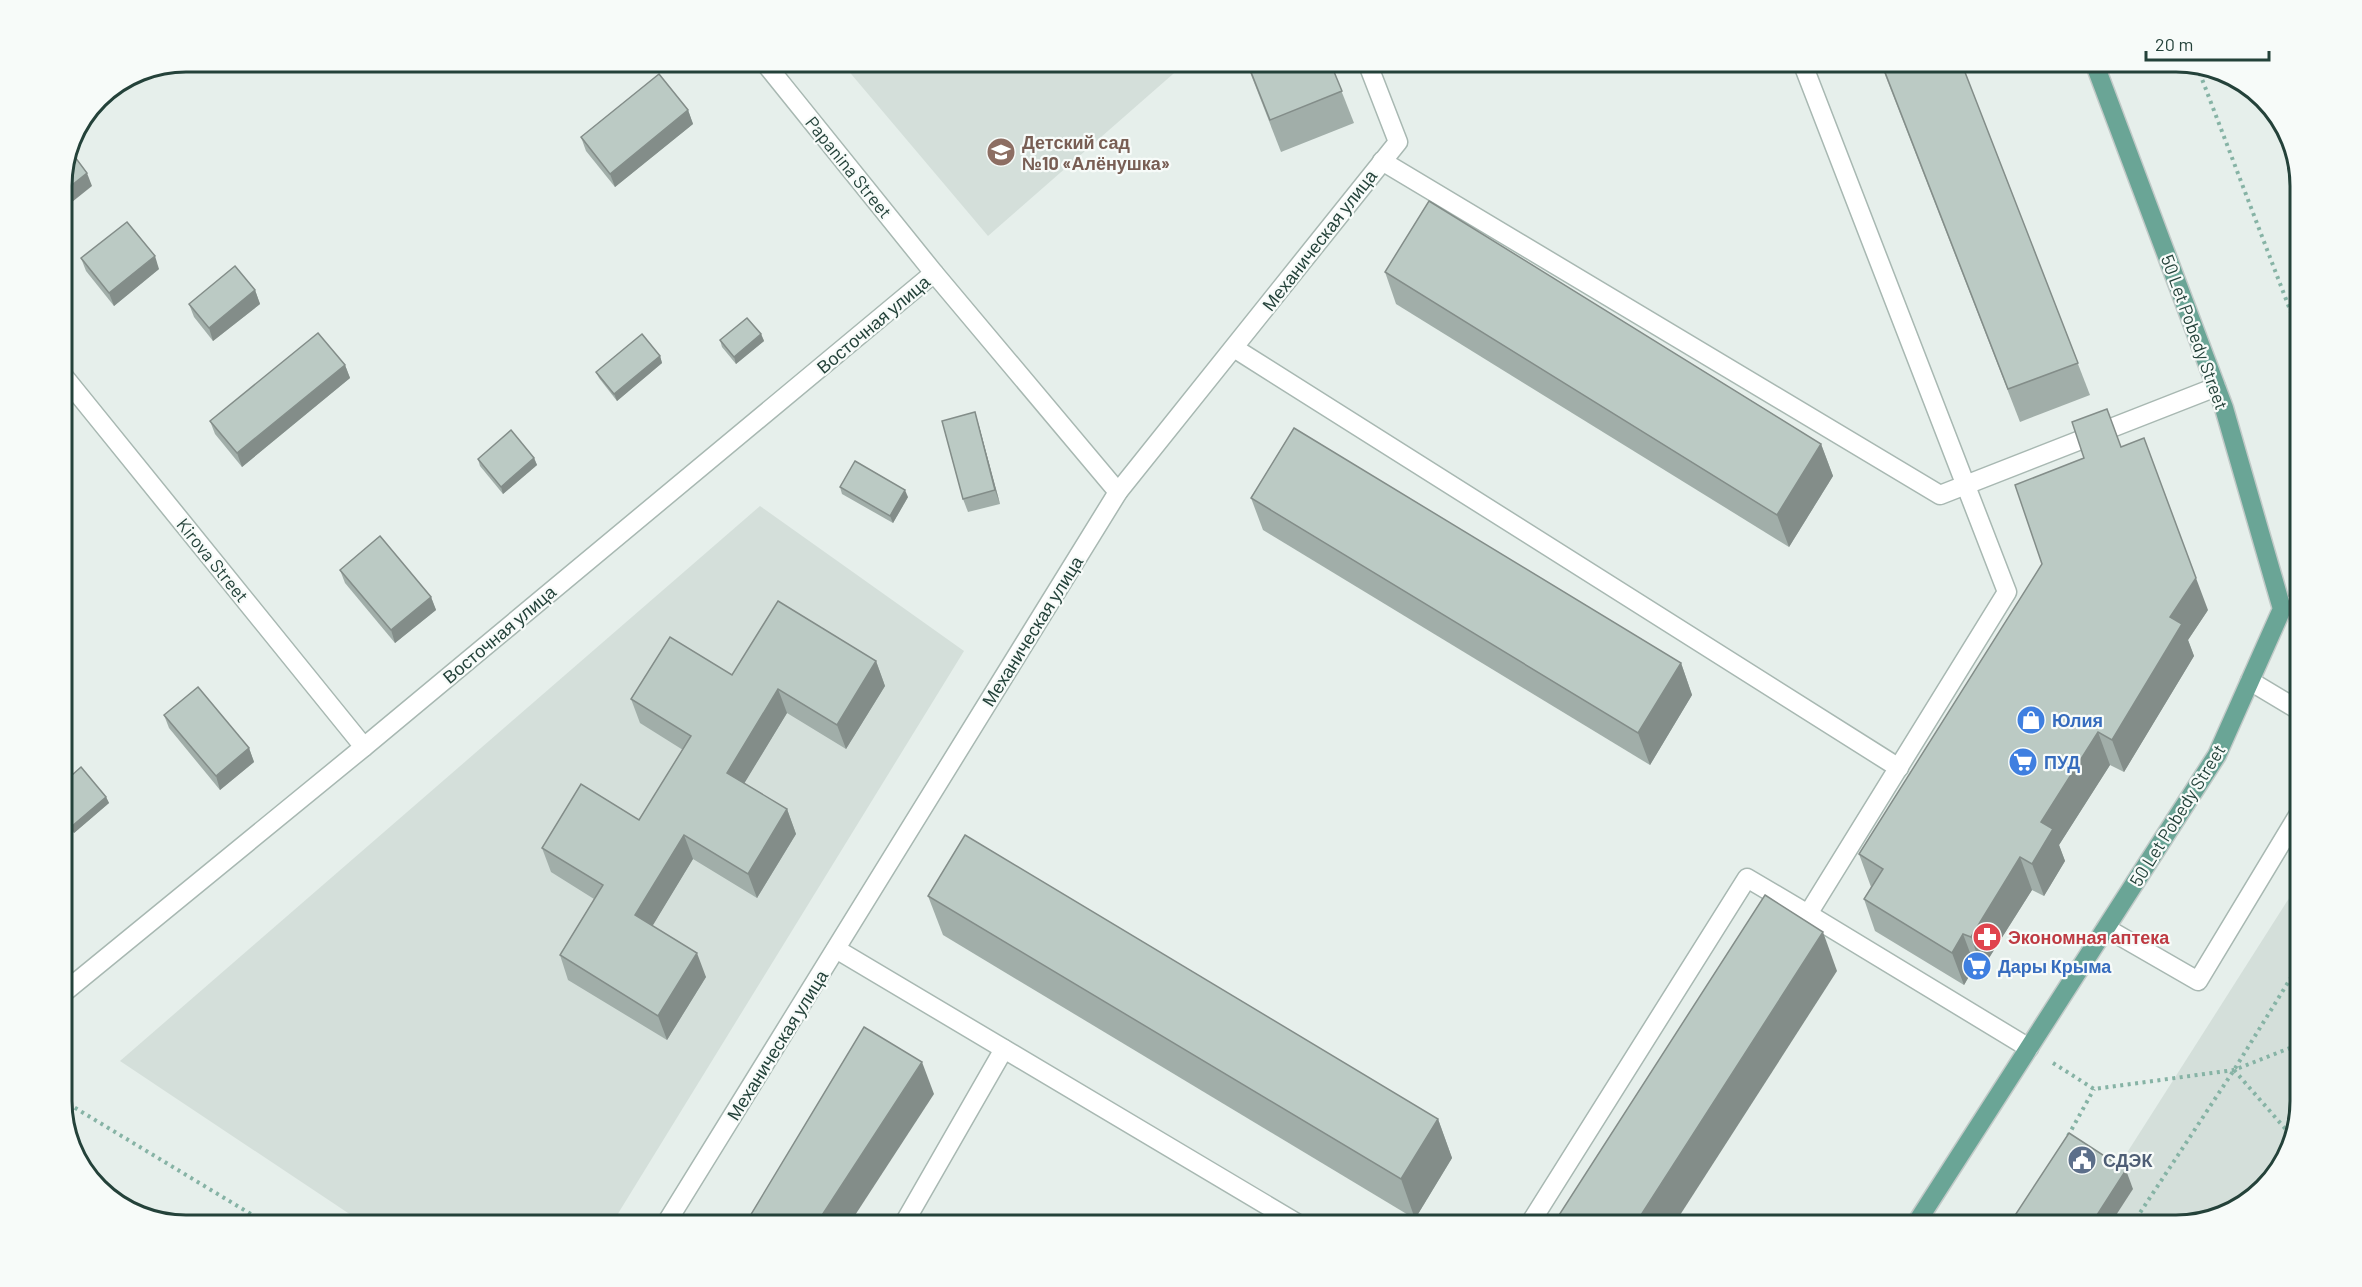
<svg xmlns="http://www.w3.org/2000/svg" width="2362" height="1287" font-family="Barlow,sans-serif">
  <rect width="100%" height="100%" fill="#e6efeb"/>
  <g fill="#d4dfda">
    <polygon points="841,62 1179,62 1181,67 988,236"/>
    <polygon points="760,506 964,651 611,1225 366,1225 120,1061"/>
    <polygon points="2300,881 2300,1101 2287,1156 2245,1205 2176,1225 2081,1225"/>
  </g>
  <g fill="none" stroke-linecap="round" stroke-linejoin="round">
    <g stroke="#a8b8b2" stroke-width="21">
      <g id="minor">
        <polyline points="764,62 934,273 1118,492"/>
        <polyline points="1802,62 2007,592 1808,914 2029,1048"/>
        <polyline points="1382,161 1940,495 2216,387"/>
        <polyline points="1234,348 1899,768"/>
        <polyline points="62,374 364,747"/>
        <polyline points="2282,609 2300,602"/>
        <polyline points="2250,681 2300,711"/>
        <polyline points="2106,928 2198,981 2300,812"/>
        <polyline points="836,949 1300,1225"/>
        <polyline points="62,994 364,747 934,273"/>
        <polyline points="665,1225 1118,492 1398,142 1367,62"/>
        <polyline points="903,1225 1004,1049"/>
        <polyline points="1529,1225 1747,878 1808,914"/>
      </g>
    </g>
    <g stroke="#c2cac8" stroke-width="21">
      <polyline id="major" points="1915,1225 2217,755 2282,609 2224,408 2094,62"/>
    </g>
    <g stroke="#86b3a5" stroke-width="4" stroke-dasharray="3 4.5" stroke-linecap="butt">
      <polyline points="2197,66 2300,336"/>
      <polyline points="2053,1063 2094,1089 2234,1070 2300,1044"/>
      <polyline points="2234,1070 2289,1133 2291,1140"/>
      <polyline points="62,1100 269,1225"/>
      <polyline points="2068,1136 2094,1089"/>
      <polyline points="2132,1225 2234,1070 2300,963"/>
    </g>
    <use href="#minor" stroke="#fff" stroke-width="18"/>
    <use href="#major" stroke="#6aa596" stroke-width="18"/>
  </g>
  <g fill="#a1aea9">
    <polygon points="566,62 590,62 574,73"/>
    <polygon points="1246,62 1330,62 1354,123 1281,152"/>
    <polygon points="1880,62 1961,62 2090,395 2020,422"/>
    <polygon points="688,110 693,124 615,187 586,151 581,137"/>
    <polygon points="81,258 159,269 114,306 86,271"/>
    <polygon points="1385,272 1821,444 1833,476 1789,547 1396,304"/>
    <polygon points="255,290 260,304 213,341 194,317 189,304"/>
    <polygon points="761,334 764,341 736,364 722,347 720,340"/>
    <polygon points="660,356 662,363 617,401 599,378 596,372"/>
    <polygon points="345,365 350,378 242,467 215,434 210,421"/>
    <polygon points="979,426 1000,504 968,512 963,499"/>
    <polygon points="534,458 537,465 503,494 480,466 478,459"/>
    <polygon points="840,487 908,497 893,523 842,494"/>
    <polygon points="1251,498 1681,663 1692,695 1650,765 1263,530"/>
    <polygon points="340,570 431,597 436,610 395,643 345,583"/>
    <polygon points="2208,610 2188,640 2194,656 2124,772 2110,765 2059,845 2065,861 2044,896 2032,890 1982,969 1975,966 1964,985 1875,931 1864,899 1871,887 1859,854"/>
    <polygon points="876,661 885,686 846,749 787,713 744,783 787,809 796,834 757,898 693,859 652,926 706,977 667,1040 568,980 560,955 594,899 551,872 542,848 639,820 683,750 640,723 631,699 732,675"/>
    <polygon points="164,715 249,748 254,762 220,790 169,728"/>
    <polygon points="62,784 106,797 109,803 74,833 62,819"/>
    <polygon points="928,896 1438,1119 1452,1158 1415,1219 943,935"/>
  </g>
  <g fill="#838d89">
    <polygon points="570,62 590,62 574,73"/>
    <polygon points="688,110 693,124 615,187 610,174"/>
    <polygon points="87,173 92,186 62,210 62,193"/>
    <polygon points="155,256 159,269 114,306 109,293"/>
    <polygon points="255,290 260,304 213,341 209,328"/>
    <polygon points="761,334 764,341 736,364 734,357"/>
    <polygon points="660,356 662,363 617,401 614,394"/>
    <polygon points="345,365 350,378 242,467 237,453"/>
    <polygon points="975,412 979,426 1000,504 995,490"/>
    <polygon points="1821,444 1833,476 1789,547 1777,515"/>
    <polygon points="534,458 537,465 503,494 501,487"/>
    <polygon points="905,490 908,497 893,523 890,516"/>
    <polygon points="2196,578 2208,610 2188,640 2194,656 2124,772 2112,740 2170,617"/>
    <polygon points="431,597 436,610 395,643 391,630"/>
    <polygon points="876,661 885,686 846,749 837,725"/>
    <polygon points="1681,663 1692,695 1650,765 1638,733"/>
    <polygon points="778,689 787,713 736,797 727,773"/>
    <polygon points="2098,732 2110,765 2059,845 2065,861 2044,896 2032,864 2041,822"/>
    <polygon points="249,748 254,762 220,790 216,776"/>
    <polygon points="106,797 109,803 74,833 71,827"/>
    <polygon points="787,809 796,834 757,898 748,874"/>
    <polygon points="684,835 693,859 644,940 635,915"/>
    <polygon points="2020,857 2032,890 1982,969 1971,937"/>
    <polygon points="1823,932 1837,971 1673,1226 1634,1226"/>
    <polygon points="1963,934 1975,966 1964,985 1952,953"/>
    <polygon points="697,953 706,977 667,1040 658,1016"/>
    <polygon points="922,1062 934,1094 848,1226 815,1226"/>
    <polygon points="1438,1119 1452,1158 1415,1219 1401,1179"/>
    <polygon points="2126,1170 2133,1189 2109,1226 2090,1226"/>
  </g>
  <g fill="#bbcac4" stroke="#838d89" stroke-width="1.5">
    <polygon points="1247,62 1330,62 1342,91 1270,120"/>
    <polygon points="1881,62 1961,62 2078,363 2008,389"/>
    <polygon points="659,74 688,110 610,174 581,137"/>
    <polygon points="69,149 87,173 62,193 62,178"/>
    <polygon points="1429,201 1821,444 1777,515 1385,272"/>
    <polygon points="127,222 155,256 109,293 81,258"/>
    <polygon points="235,266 255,290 209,328 189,304"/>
    <polygon points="747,318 761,334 734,357 720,340"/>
    <polygon points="318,333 345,365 237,453 210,421"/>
    <polygon points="642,334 660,356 614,394 596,372"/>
    <polygon points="2107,409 2121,447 2144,438 2196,578 2170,617 2182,624 2112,740 2098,732 2041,822 2053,829 2032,864 2020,857 1971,937 1963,934 1952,953 1864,899 1883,869 1859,854 2042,564 2015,485 2084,458 2072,422"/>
    <polygon points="975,412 995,490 963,499 942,421"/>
    <polygon points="1294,428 1681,663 1638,733 1251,498"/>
    <polygon points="511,430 534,458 501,487 478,459"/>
    <polygon points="855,461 905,490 890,516 840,487"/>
    <polygon points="380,536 431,597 391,630 340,570"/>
    <polygon points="778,601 876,661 837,725 778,689 727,773 787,809 748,874 684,835 635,915 697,953 658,1016 560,955 603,885 542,848 581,784 639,820 691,736 631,699 670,637 732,675"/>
    <polygon points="198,687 249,748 216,776 164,715"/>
    <polygon points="81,767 106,797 71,827 62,816 62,784"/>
    <polygon points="965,835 1438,1119 1401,1179 928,896"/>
    <polygon points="1765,895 1823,932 1634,1226 1552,1226"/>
    <polygon points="864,1027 922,1062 815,1226 744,1226"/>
    <polygon points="2069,1133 2126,1170 2090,1226 2008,1226"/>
  </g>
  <defs>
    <g id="school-disc" transform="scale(1.5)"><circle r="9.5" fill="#8d6e63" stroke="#f7fbf9"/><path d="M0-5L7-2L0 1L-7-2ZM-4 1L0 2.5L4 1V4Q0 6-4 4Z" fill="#fff"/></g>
    <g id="shop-disc" transform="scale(1.5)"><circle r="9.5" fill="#3f7fe0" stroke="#f7fbf9"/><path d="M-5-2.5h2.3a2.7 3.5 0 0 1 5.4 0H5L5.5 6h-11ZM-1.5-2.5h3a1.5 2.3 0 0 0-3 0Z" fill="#fff"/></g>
    <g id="supermarket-disc" transform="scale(1.5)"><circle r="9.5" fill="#3f7fe0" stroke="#f7fbf9"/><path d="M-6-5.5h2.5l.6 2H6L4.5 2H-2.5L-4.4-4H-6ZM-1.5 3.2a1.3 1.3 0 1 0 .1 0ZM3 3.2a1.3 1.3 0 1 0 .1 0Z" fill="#fff"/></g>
    <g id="pharmacy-disc" transform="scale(1.5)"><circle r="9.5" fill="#e0444e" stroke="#f7fbf9"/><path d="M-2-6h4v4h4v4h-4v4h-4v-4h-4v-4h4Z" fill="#fff"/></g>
    <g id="civic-disc" transform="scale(1.5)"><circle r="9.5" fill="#5c6f8a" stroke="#f7fbf9"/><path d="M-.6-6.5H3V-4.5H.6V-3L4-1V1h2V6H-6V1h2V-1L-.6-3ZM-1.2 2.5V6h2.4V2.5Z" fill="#fff"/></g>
  </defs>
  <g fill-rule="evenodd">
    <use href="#school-disc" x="1001" y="152"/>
    <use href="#shop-disc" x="2031" y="720"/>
    <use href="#supermarket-disc" x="2023" y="762"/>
    <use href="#pharmacy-disc" x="1987" y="937"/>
    <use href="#supermarket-disc" x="1977" y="966"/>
    <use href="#civic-disc" x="2082" y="1160"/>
  </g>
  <g text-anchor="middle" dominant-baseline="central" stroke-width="4.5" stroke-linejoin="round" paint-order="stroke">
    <g font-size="18" font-weight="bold" fill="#785e54" stroke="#f7fbf9" text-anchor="start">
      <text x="1022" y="142">Детский сад<tspan x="1022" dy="21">№10 «Алёнушка»</tspan></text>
    </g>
    <g font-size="18" fill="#24423a" stroke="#f7fbf9">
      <text transform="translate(849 167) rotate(51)">Papanina Street</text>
      <text transform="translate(1319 240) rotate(-52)">Механическая улица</text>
      <text transform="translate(873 324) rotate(-40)">Восточная улица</text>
      <text transform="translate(2195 332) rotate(70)">50 Let Pobedy Street</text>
      <text transform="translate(213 560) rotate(51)">Kirova Street</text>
      <text transform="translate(1032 631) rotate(-58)">Механическая улица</text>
      <text transform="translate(499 634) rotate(-40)">Восточная улица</text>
      <text transform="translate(2177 815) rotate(-58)">50 Let Pobedy Street</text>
      <text transform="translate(777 1045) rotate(-58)">Механическая улица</text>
    </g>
    <g font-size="18" font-weight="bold" fill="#366cbe" stroke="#f7fbf9" text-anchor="start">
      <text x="2052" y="720">Юлия</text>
      <text x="2044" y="762">ПУД</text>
      <text x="1998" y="966">Дары Крыма</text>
    </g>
    <g font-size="18" font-weight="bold" fill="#be3a42" stroke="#f7fbf9" text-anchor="start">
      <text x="2008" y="937">Экономная аптека</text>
    </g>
    <g font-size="18" font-weight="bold" fill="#4e5e75" stroke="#f7fbf9" text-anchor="start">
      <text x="2103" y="1160">СДЭК</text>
    </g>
  </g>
  <path d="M0 0H2362V1287H0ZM186 72H2176A114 114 0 0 1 2290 186V1101A114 114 0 0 1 2176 1215H186A114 114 0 0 1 72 1101V186A114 114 0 0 1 186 72Z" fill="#f7fbf9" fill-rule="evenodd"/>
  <path fill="none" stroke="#24423a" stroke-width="3" d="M186 72H2176A114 114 0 0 1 2290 186V1101A114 114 0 0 1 2176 1215H186A114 114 0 0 1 72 1101V186A114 114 0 0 1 186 72Z"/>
  <path d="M2146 51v9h123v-9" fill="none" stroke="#24423a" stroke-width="3"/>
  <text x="2155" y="51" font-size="18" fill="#24423a" stroke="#f7fbf9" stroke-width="4.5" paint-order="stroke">20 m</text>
</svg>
